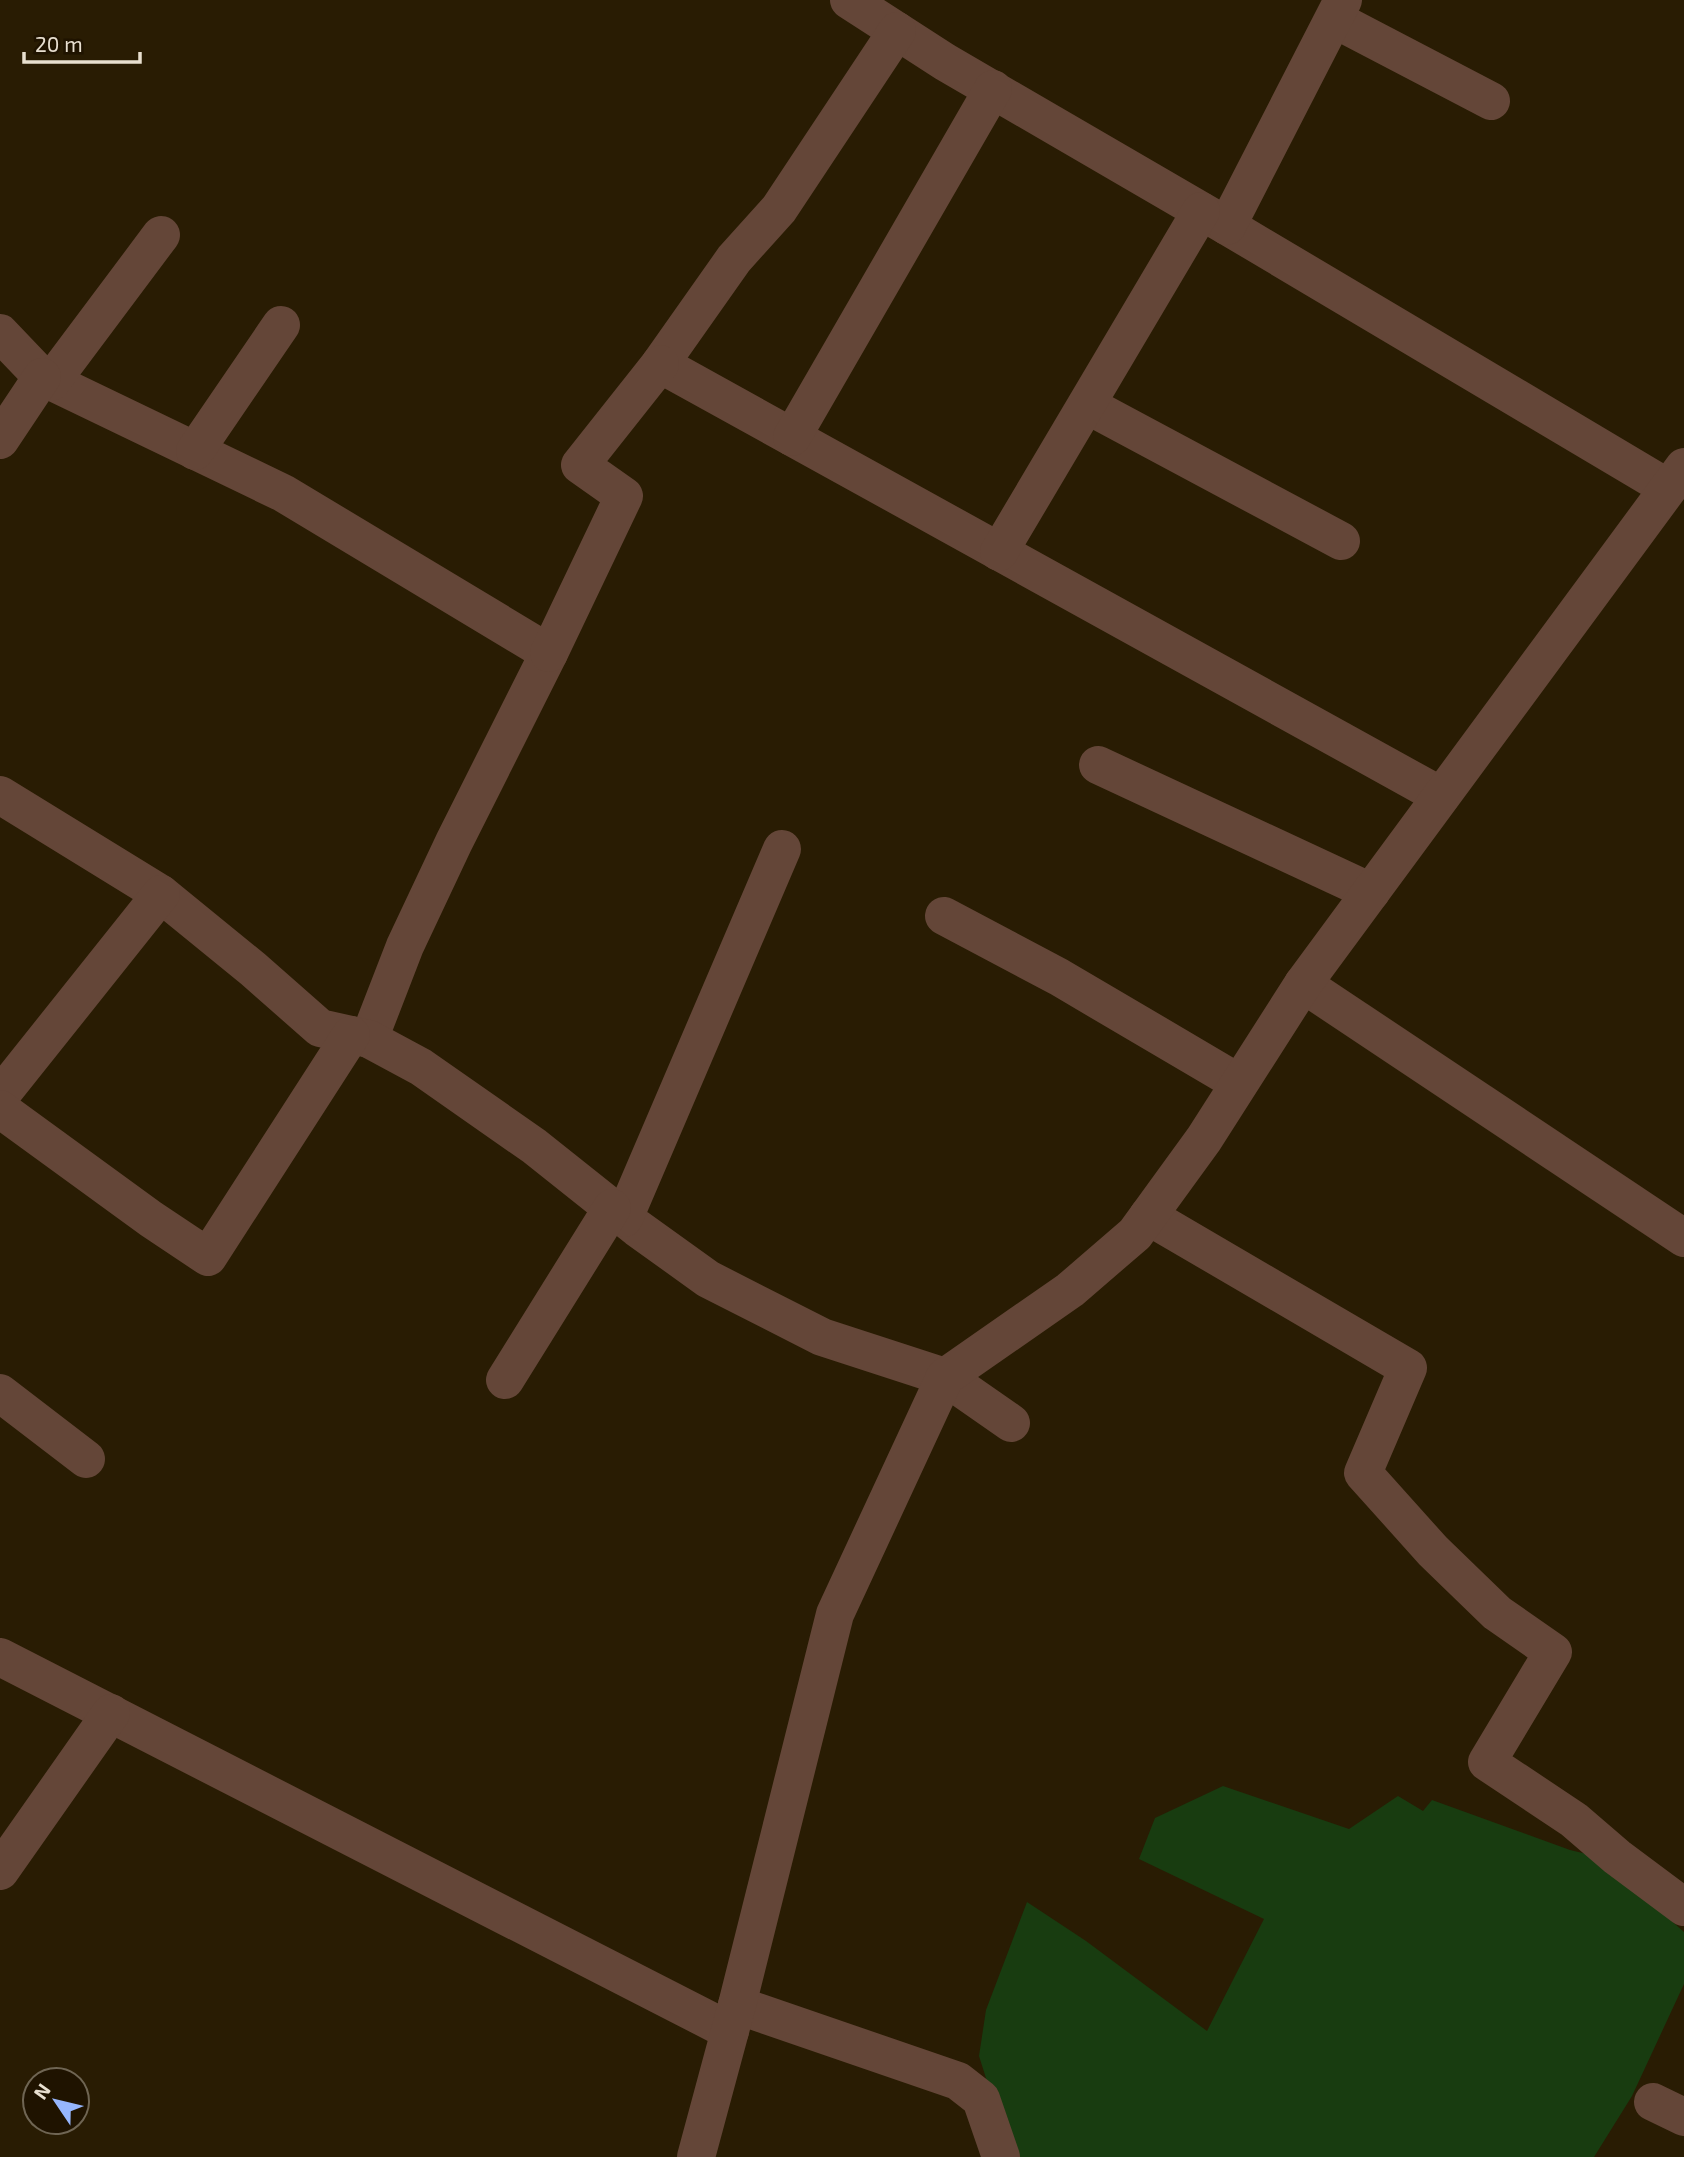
<svg xmlns="http://www.w3.org/2000/svg" width="1684" height="2157" font-family="'Exo 2',sans-serif">
  <rect width="100%" height="100%" fill="#291c03"/>
  <polygon fill="#183c10" points="1223,1786 1349,1829 1398,1796 1423,1811 1432,1800 1570,1850 1599,1857 1684,1932 1684,1984 1632,2096 1594,2157 1011,2157 979,2056 986,2010 1027,1902 1086,1941 1207,2031 1264,1919 1139,1859 1155,1818"/>
  <g fill="none" stroke-linecap="round" stroke-linejoin="round">
    <g stroke="#644638" stroke-width="38">
      <polyline points="849,0 945,62 1227,226 1668,488"/>
      <polyline points="1334,19 1491,101"/>
      <polyline points="897,31 779,209 734,259 660,364 1441,796"/>
      <polyline points="1227,226 1343,0"/>
      <polyline points="0,333 42,377 283,493 549,653 454,842 405,946 369,1039"/>
      <polyline points="51,382 161,235"/>
      <polyline points="1087,405 1341,541"/>
      <polyline points="792,437 993,89"/>
      <polyline points="0,440 42,377"/>
      <polyline points="195,451 281,325"/>
      <polyline points="999,552 1201,211"/>
      <polyline points="549,653 624,496 580,465 660,364"/>
      <polyline points="1098,765 1371,892"/>
      <polyline points="0,795 161,894 253,969 320,1028 369,1039 421,1067 534,1146 637,1228 708,1279 822,1337 945,1377 1011,1423"/>
      <polyline points="944,916 1059,977 1239,1083"/>
      <polyline points="1303,984 1684,1238"/>
      <polyline points="0,1096 161,894"/>
      <polyline points="0,1109 151,1219 208,1257 351,1035"/>
      <polyline points="1148,1216 1408,1368 1363,1473 1433,1551 1497,1613 1553,1652 1487,1762 1574,1820 1617,1857 1684,1907"/>
      <polyline points="624,1218 782,849"/>
      <polyline points="505,1380 612,1208"/>
      <polyline points="0,1393 86,1459"/>
      <polyline points="0,1657 730,2031"/>
      <polyline points="0,1871 111,1713"/>
      <polyline points="737,2005 958,2081 981,2099 1001,2157"/>
      <polyline points="1653,2102 1684,2117"/>
      <polyline points="696,2157 737,2005 835,1614 945,1377 1070,1290 1135,1234 1204,1139 1303,984 1684,467"/>
    </g>
  </g>
  <g transform="translate(56 2101) rotate(305)"><circle r="33" fill="#1f1300" stroke="#6f6553" stroke-width="2"/>
  <path d="M0-5L12 26L0 18L-12 26Z" fill="#96b6fd"/>
  <text y="-10" font-size="19" font-weight="bold" text-anchor="middle" fill="#e8dfd0">N</text>
  </g>
  <path d="M24 52v10h116v-10" fill="none" stroke="#e8dfd0" stroke-width="3.5"/>
  <text x="35" y="52" font-size="21" fill="#e8dfd0" stroke="#1f1300" stroke-width="5" paint-order="stroke">20 m</text>
</svg>
